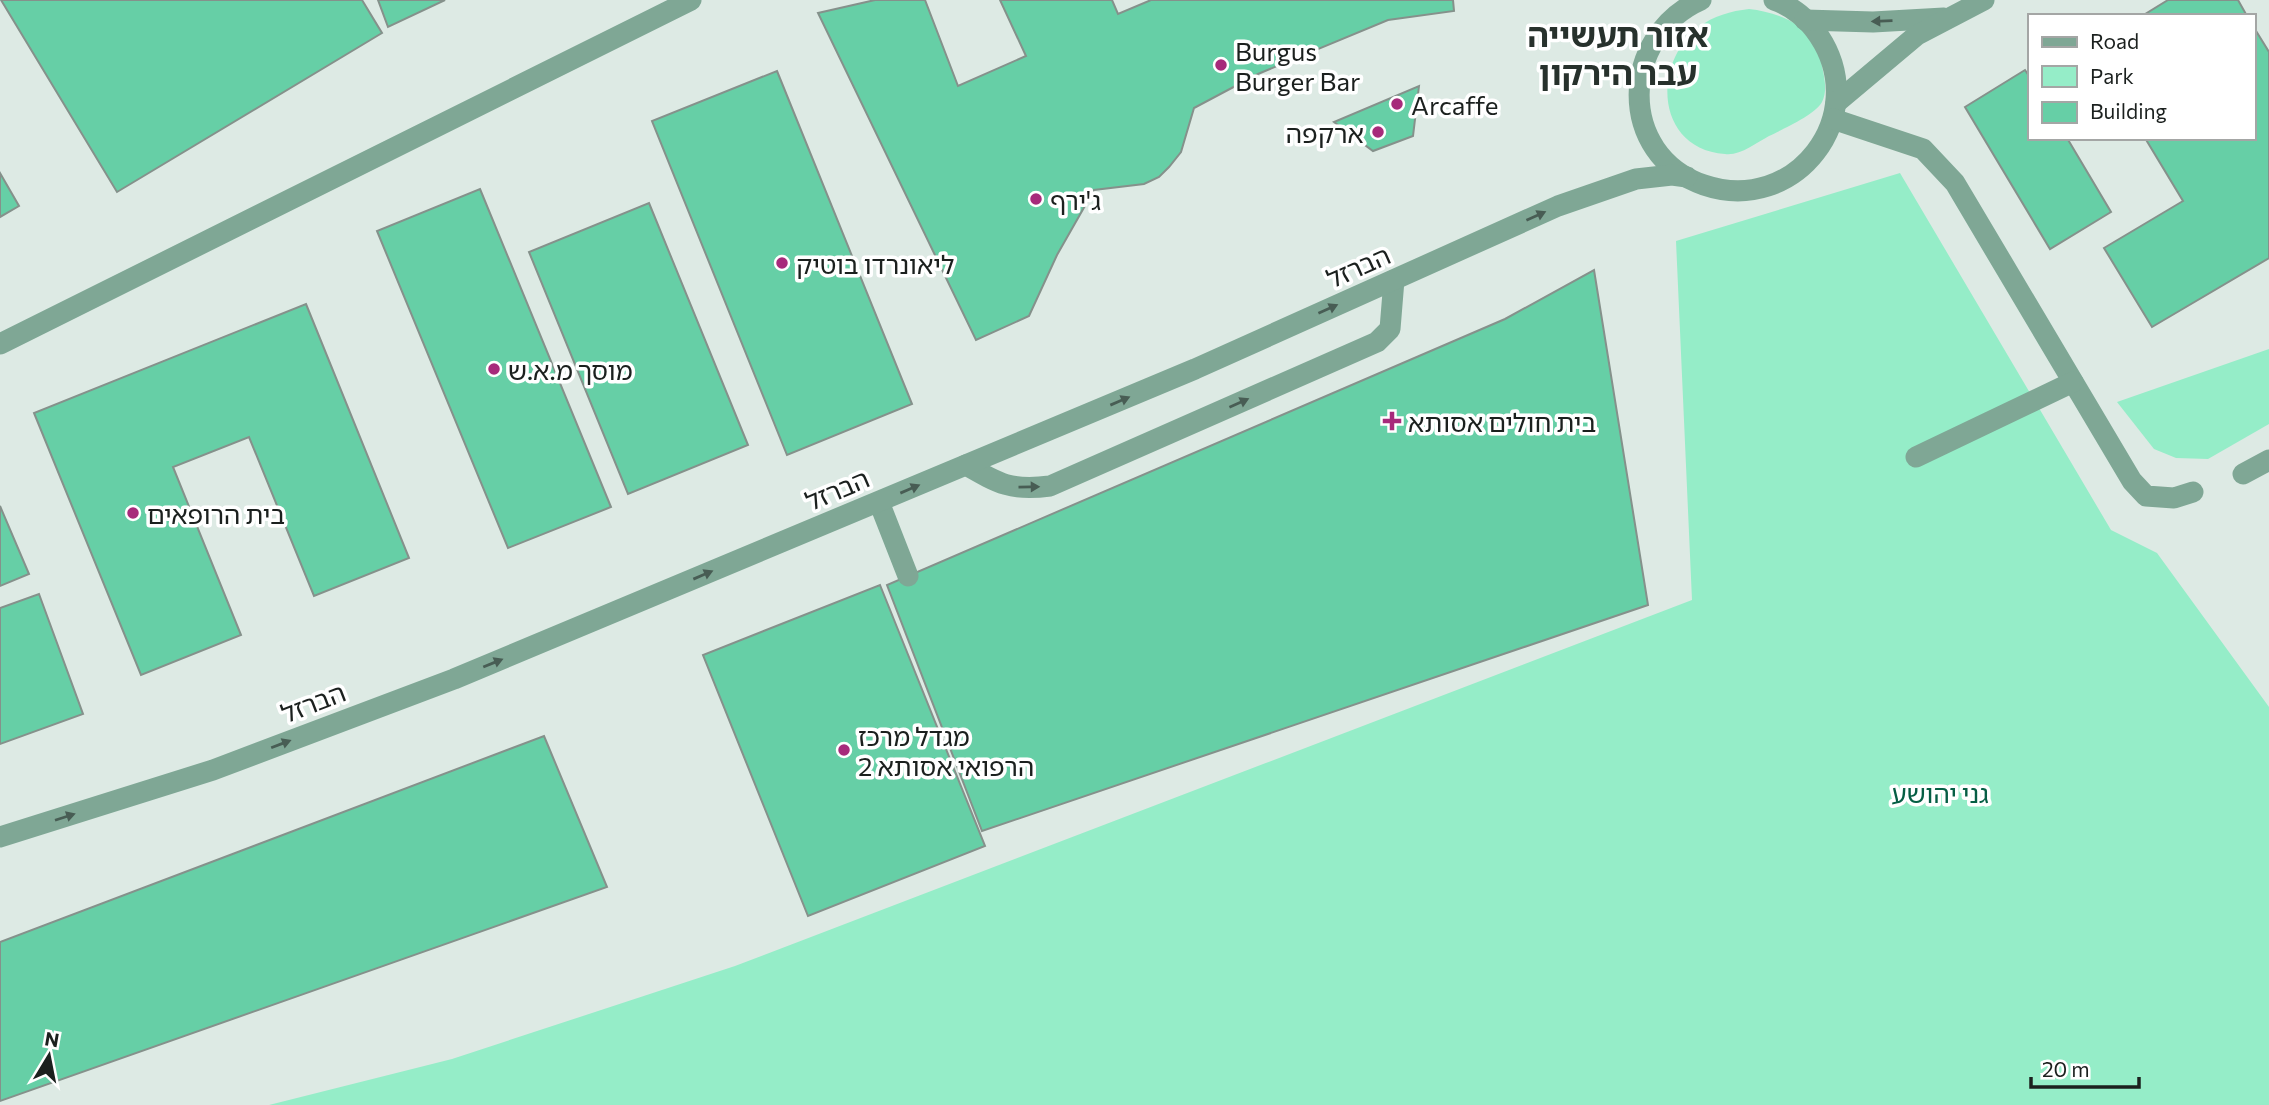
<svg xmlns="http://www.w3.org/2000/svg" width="2269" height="1105" font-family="Commissioner,'Noto Sans Hebrew',sans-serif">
  <rect width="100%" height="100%" fill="#ddeae4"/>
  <g fill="#95edc8">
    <path d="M 1749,9 C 1775,12 1801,21 1817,45 C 1821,52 1821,63 1823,71 C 1825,81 1827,92 1822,102 C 1815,115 1783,129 1769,136 C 1756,143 1740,156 1725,154 C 1656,149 1651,64 1699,27 C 1713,16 1731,11 1749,9 Z"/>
    <polygon points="1900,173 2111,530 2157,553 2269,707 2269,1105 269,1105 452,1059 735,966 1692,600 1676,241"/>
    <polygon points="2269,349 2269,424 2208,459 2176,458 2154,449 2117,402"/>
  </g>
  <g fill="#66cfa6" stroke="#85918b" stroke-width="2">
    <polygon points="1,0 362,0 382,33 117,192"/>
    <polygon points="378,0 445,0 388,27"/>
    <polygon points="875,0 925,0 958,86 1026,56 1000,0 1112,0 1118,14 1151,0 1453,0 1454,11 1388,20 1258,74 1194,108 1181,152 1169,167 1159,177 1144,184 1094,190 1057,255 1029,316 976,340 818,13"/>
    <polygon points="2168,0 2238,0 2247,16 2142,16"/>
    <polygon points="2253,26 2269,52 2269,258 2152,327 2104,248 2183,201 2145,138 2253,138"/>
    <polygon points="2025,70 2029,76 2029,138 2067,138 2111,212 2050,249 1965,107"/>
    <polygon points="777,71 912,404 787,455 652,121"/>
    <polygon points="1419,86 1413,136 1373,151 1334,122"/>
    <polygon points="0,173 19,206 0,217"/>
    <polygon points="480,189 611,507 508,548 377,231"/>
    <polygon points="649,203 748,445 628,494 529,252"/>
    <polygon points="1594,270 1648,605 982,831 887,585 1505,319"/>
    <polygon points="306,304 409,558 314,596 249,437 173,467 241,635 141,675 34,413"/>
    <polygon points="0,506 29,574 0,586"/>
    <polygon points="880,585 985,846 808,916 703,655"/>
    <polygon points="39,594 83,714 0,744 0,608"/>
    <polygon points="544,736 607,887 0,1101 0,942"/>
  </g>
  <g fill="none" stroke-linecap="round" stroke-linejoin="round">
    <g stroke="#7fa795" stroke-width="21">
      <path d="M 1701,0 C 1620,36 1616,155 1704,185 C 1795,216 1872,116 1819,36 C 1809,20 1792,6 1774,0"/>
      <polyline points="1805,20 1873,22 1944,18"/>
      <polyline points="1836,103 1917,35 1984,0"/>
      <polyline points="1833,119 1923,149 1955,183 2132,481 2146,496 2174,498 2193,492"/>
      <polyline points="0,344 691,0"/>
      <polyline points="1916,457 2073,382"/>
      <path d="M 966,465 C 999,484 1011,491 1050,486 L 1377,342 L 1390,329 L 1394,280"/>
      <polyline points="2243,474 2269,460"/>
      <polyline points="879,502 908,576"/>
      <polyline points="0,837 213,770 454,679 1195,369 1558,206 1636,179 1672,175 1687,177"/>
    </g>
  </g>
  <defs><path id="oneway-solid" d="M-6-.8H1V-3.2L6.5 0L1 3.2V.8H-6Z" transform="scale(1.75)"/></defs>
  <g fill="#485d54">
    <use href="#oneway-solid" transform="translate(1882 21) rotate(178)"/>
    <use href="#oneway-solid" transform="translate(1536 216) rotate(-24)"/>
    <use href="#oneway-solid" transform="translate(1328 309) rotate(-24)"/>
    <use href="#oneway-solid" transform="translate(1120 401) rotate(-23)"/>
    <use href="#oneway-solid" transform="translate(1239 403) rotate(-24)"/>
    <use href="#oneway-solid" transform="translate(1029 487) rotate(-1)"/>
    <use href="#oneway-solid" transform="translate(910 489) rotate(-23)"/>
    <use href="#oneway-solid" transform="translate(703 575) rotate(-23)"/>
    <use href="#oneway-solid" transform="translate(493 663) rotate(-22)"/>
    <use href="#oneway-solid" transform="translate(281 744) rotate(-21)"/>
    <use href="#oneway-solid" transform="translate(65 817) rotate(-18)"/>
  </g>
  <g fill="#a72a7b" stroke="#fff" stroke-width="2.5">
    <circle cx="1221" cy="65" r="7"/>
    <circle cx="1397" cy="104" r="7"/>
    <circle cx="1378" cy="132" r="7"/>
    <circle cx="1036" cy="199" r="7"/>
    <circle cx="782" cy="263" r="7"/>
    <circle cx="494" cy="369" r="7"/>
    <path d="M1388.5 410.5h7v7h7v7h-7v7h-7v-7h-7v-7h7z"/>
    <circle cx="133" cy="513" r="7"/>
    <circle cx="844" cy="750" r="7"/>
  </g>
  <g text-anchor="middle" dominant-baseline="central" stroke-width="7" stroke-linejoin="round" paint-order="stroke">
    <g font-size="26" fill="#1b201e" stroke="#fff" text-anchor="start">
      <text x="1235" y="50">Burgus<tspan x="1235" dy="30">Burger Bar</tspan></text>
      <text x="1411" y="104">Arcaffe</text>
      <text x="1364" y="132" text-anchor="end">ארקפה</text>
      <text x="1050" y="199">ג'ירף</text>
      <text x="796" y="263">ליאונרדו בוטיק</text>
      <text x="508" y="369">מוסך מ.א.ש</text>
      <text x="1408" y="421">בית חולים אסותא</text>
      <text x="147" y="513">בית הרופאים</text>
      <text x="858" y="735">מגדל מרכז<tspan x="858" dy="30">הרפואי אסותא 2</tspan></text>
    </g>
    <g font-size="26" fill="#1b201e" stroke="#fff">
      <text transform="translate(1358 266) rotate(-24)">הברזל</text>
      <text transform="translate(837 489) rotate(-23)">הברזל</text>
      <text transform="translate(313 702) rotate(-21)">הברזל</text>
    </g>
    <g font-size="26" fill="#055e44" stroke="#fff">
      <text x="1940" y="792">גני יהושע</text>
    </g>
    <g font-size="33" font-weight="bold" fill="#27312c" stroke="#fff">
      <text x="1618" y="33">אזור תעשייה<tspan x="1618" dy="38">עבר הירקון</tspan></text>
    </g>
  </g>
  <rect x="2028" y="14" width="228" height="126" fill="#ffffff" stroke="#a4a6a5" stroke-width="2"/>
  <rect x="2042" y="37" width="35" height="10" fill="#7fa795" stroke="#a4a6a5" stroke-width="2"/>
  <text x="2090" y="49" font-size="21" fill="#1b201e">Road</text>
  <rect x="2042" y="66" width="35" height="21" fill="#95edc8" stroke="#a4a6a5" stroke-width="2"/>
  <text x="2090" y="84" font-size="21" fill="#1b201e">Park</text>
  <rect x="2042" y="102" width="35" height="21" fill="#66cfa6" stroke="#a4a6a5" stroke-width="2"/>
  <text x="2090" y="119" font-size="21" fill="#1b201e">Building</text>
  <g transform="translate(49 1056) rotate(10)" stroke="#ffffff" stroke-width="5" paint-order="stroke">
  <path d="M0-5L12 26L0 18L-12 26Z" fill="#1b201e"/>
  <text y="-10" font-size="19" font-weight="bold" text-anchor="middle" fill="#1b201e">N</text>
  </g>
  <path d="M2031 1077v10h108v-10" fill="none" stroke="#1b201e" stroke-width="3.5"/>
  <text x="2042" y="1077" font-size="21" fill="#1b201e" stroke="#ffffff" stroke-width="5" paint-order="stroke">20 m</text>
</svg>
